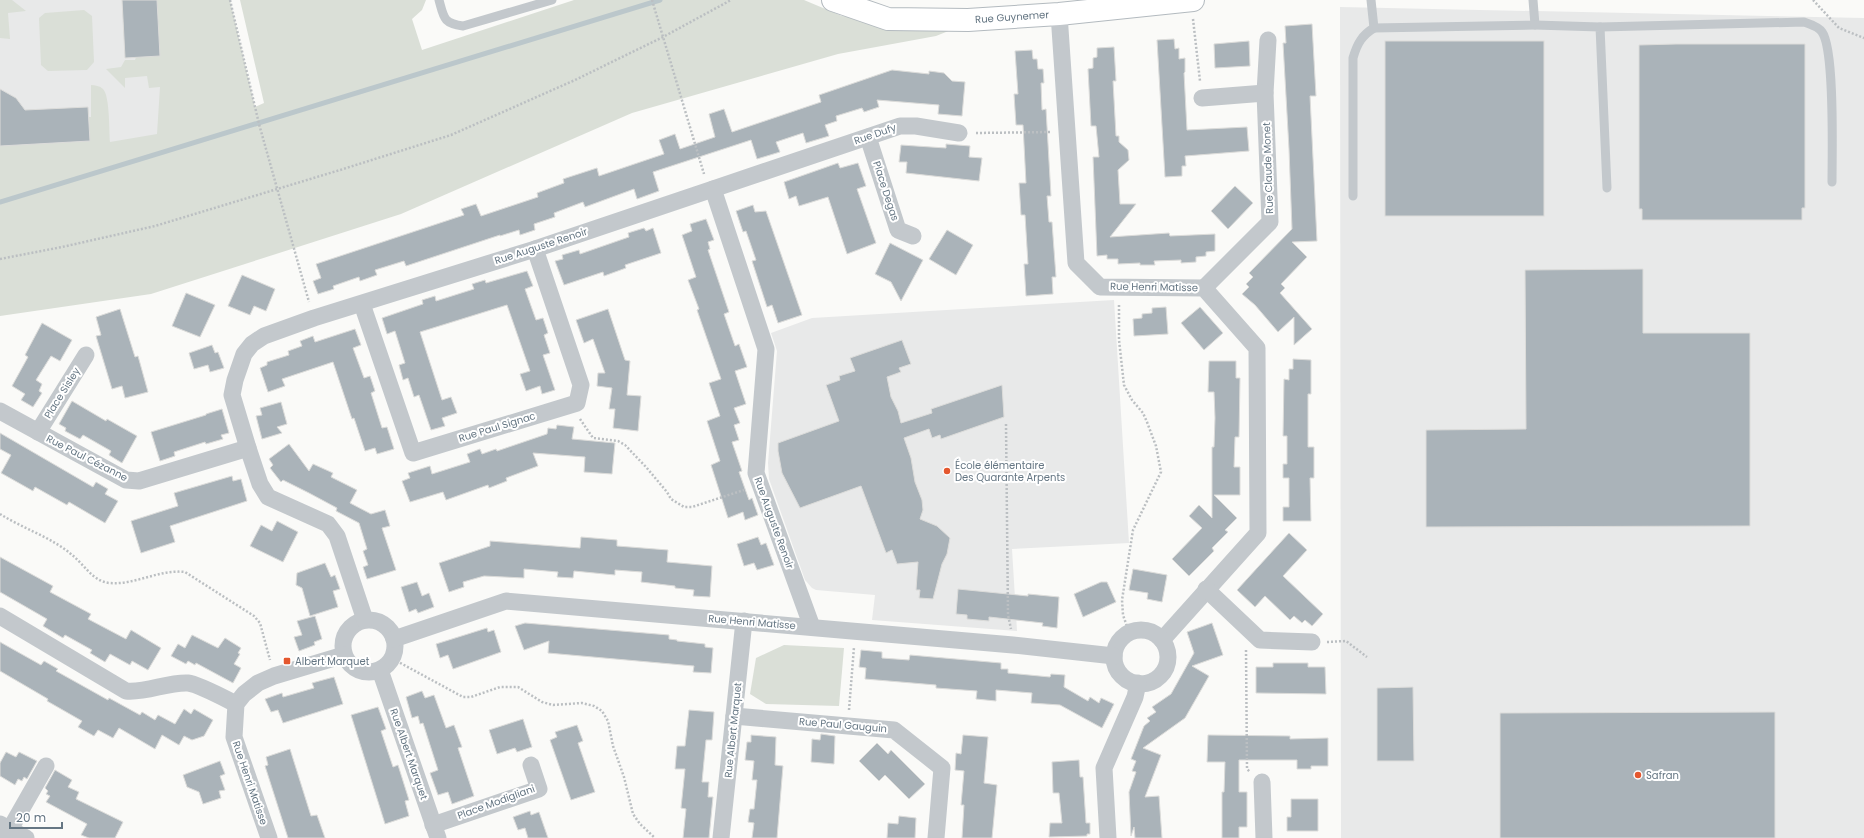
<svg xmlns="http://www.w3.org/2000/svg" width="1864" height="838" font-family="Poppins,sans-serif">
  <rect width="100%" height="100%" fill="#fafaf8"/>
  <g fill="#e8e9e9">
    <polygon points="0,0 193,0 218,119 0,185"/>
    <polygon points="1340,7 1864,18 1864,838 1341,838"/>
    <polygon points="1114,300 1129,543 1012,549 1017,631 872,620 875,595 816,590 812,588 805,580 769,479 768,463 777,351 771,333 812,318"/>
  </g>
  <g fill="#dadfd7">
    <polygon points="0,0 12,0 26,11 8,13 10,39 0,38"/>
    <path d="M 157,0 L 230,0 L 255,107 L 264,103 L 240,0 L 426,0 L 422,10 L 412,19 L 422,50 L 574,0 L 804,0 L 842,16 L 956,28 L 936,36 L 838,54 L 632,113 L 401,214 L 151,294 L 0,316 L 0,146 L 90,141 L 89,117 L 91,117 L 91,85 C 95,85 100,86 103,89 C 110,96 109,131 110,142 L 157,134 L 160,87 L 149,88 L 147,76 L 125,78 L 125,88 L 106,69 L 121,67 L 125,60 L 135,60 Z"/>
    <polygon points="84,10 92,16 94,62 87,70 48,71 41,65 39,18 45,13"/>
    <polygon points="784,645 844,648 839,706 766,704 750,694 756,658"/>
  </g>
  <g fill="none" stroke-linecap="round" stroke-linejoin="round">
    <polyline stroke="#bbc7cb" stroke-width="5" points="0,202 660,0"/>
  </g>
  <g fill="#aab3b9" stroke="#dcdcda">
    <polygon points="122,0 157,0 160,56 125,58"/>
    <polygon points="1312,24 1316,96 1310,96 1317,241 1292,242 1307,257 1281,284 1285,288 1280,293 1312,329 1294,345 1294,317 1278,332 1255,305 1242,294 1249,287 1246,284 1253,277 1249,273 1292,229 1289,149 1283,43 1286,43 1285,26"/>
    <polygon points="1174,39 1175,49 1179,48 1179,59 1185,58 1185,72 1184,73 1187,130 1247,127 1249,151 1185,156 1186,166 1182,166 1182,176 1165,177 1157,40"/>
    <polygon points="1249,41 1250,66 1215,68 1214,44"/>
    <rect x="1385" y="41" width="159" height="175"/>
    <polygon points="1676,44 1805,44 1805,208 1802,208 1802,220 1642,220 1642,209 1639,209 1639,45"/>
    <polygon points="1114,47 1116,81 1113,81 1116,136 1119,136 1119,142 1128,150 1129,160 1118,170 1120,204 1136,204 1110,237 1169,233 1170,236 1215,234 1215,251 1206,252 1206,256 1196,257 1196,262 1181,263 1181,260 1154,261 1155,265 1140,265 1140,263 1118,264 1118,259 1107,259 1107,255 1097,256 1093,157 1099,157 1096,126 1091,126 1088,69 1093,68 1093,58 1097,57 1097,48"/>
    <polygon points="1032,50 1033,59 1037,59 1038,69 1043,69 1044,83 1041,83 1042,110 1046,109 1051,196 1047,196 1049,222 1052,222 1056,277 1052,277 1053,294 1026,296 1024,264 1028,264 1025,215 1021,215 1019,183 1026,183 1023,125 1016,125 1014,94 1018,94 1015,51"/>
    <polygon points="892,70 929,74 929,71 944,73 952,81 965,82 962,116 938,114 939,105 877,100 879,107 864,112 862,108 836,116 837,121 825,125 829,136 806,143 803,133 776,142 780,152 757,159 751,140 653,172 659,191 637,199 634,189 585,207 583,202 554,213 555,217 534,224 535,230 520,235 519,230 500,236 500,235 406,266 404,261 375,270 377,275 360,281 359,277 333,286 334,289 318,294 313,281 321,278 316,264 464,215 461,209 476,204 481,216 538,197 537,193 564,183 563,179 597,168 599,176 664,154 659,140 675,134 680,149 715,137 709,114 724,109 732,132 821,102 819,95"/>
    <polygon points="0,89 16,98 25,110 88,107 90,141 0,146"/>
    <polygon points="946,144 970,146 969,157 982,158 979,181 906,173 907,162 899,162 901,145 946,148"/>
    <polygon points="838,163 840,168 858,163 866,186 857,189 876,243 847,254 828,197 799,206 796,196 789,199 784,182"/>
    <polygon points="1235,186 1253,203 1228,229 1211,211"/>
    <polygon points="753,205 755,212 766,211 802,315 778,323 772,305 767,307 752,261 756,260 746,231 743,232 736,211"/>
    <polygon points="706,219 714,240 708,242 710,249 708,250 729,312 724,314 735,346 739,344 747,367 735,371 746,404 734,408 740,423 734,425 739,440 732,442 742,471 739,472 749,500 752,498 758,515 745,520 743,512 728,518 711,465 720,461 707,421 720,416 709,383 721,379 697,310 699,309 688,280 696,277 682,235 692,231 690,224"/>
    <polygon points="644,228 646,231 653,228 661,253 625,265 626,268 604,276 603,272 564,285 555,261 563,259 562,255 579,250 580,254 629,237 628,233"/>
    <polygon points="947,230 973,245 956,275 929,259"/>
    <polygon points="890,243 923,260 901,301 891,282 875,274"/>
    <polygon points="1643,269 1643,333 1750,333 1750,526 1426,527 1426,430 1526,429 1525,270"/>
    <polygon points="527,271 533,286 525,289 536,320 543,318 548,333 544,335 550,353 543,355 555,390 542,394 540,386 526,391 520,374 530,371 507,305 420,332 442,400 451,397 457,413 442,418 445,426 431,430 419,395 414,397 408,378 403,380 399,365 405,363 395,331 387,334 382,318 423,304 422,300 435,296 436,301 474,289 472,284 485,280 486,283"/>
    <polygon points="242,275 275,289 266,311 254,306 250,315 228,306"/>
    <polygon points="186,293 215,305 200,337 172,326"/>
    <polygon points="1166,307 1168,334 1134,336 1133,319 1142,318 1142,314 1152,313 1152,308"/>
    <polygon points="1200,307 1223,333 1204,350 1181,323"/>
    <polygon points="120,309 135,357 138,356 148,392 125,398 122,386 112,389 96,336 101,335 96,317"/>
    <polygon points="608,309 625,360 630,361 627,395 641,396 638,431 613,428 615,409 609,409 612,388 597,386 598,373 605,373 593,339 584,343 576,320"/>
    <polygon points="42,323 72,340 60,361 51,356 36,380 42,384 39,391 42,393 33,407 21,400 25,394 12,386 28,357 25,355"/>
    <polygon points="355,329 361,345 353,348 364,378 370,376 375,391 371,393 382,428 387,427 394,449 377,454 375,448 365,451 354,418 352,419 333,362 282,379 285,386 268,392 260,368 267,365 267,362 289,355 288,351 302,346 300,341 313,336 315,342"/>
    <polygon points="902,340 911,364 899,368 901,372 887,377 891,397 898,411 901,423 932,413 931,409 1002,385 1004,417 941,439 940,435 932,438 929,429 904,438 911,458 915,482 922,500 923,510 920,519 937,526 950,538 947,554 942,564 933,599 919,598 920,590 916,590 918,562 897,564 892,550 886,553 861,486 800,508 782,473 778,451 778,443 839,421 826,385 840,380 839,376 855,371 850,358"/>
    <polygon points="212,345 215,353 218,352 224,368 210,372 208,365 194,369 189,353"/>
    <polygon points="1293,359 1311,360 1311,394 1308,394 1308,447 1314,447 1314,478 1310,478 1311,521 1283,521 1283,507 1289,507 1289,478 1283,478 1283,464 1287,464 1287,436 1283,436 1284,379 1289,380 1289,369 1293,369"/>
    <polygon points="1209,361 1236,361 1236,378 1240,378 1239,437 1235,437 1234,467 1240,467 1240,495 1214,495 1237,518 1225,530 1228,532 1212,548 1214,551 1189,576 1172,559 1202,528 1189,516 1199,505 1212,518 1212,447 1214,447 1215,418 1214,392 1208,392"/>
    <polygon points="72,401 106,421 107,419 137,436 122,463 109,455 111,451 83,435 80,439 65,431 66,428 59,424"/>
    <polygon points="281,402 287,424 277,427 282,433 262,439 256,416 262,415 260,408"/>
    <polygon points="222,409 229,433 221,435 223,439 206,444 205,442 174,452 175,456 160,461 151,432 206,415 206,414"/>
    <polygon points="557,425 574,427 572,439 615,443 612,474 584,472 585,457 533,453 538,466 506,478 507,481 489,488 488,485 446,500 443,492 410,502 402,481 410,478 408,473 430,466 432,474 470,462 467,454 480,449 482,454 496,449 497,451 547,434 548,428 556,429"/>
    <polygon points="0,433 93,487 96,482 108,489 105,494 118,501 105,523 69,502 67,505 35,487 33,491 1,473 11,455 0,449"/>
    <polygon points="289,444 309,471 313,464 333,473 331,477 357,490 350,503 371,514 385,510 390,526 382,528 396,570 367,579 363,567 368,565 363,551 367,549 359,523 336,511 337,508 309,493 283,480 281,482 270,468 273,465 269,459"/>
    <polygon points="232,476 233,481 241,479 247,501 170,526 175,542 141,553 131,521 178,506 174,493"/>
    <polygon points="277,521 298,532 283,562 250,546 261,525 272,531"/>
    <polygon points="1289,533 1307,550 1283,576 1323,614 1312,626 1305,620 1302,623 1294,616 1290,620 1265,596 1255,607 1237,590"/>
    <polygon points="581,537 617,540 617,546 668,550 667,562 712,566 710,597 693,596 694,590 675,588 675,586 641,582 642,572 615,570 615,575 574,571 573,578 557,577 558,572 524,569 524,578 484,576 463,582 464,587 449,592 439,563 490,546 490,541 580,548"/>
    <polygon points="758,537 761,545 766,543 774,565 757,570 754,563 744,566 737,544"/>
    <polygon points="0,557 53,586 50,592 91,614 88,619 126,639 131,630 161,648 148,670 132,661 130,665 110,654 105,662 90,653 92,650 65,635 63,638 43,626 47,619 0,592"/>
    <polygon points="325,563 331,577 335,575 340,589 333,591 338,607 310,616 302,588 296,585 297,573"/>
    <polygon points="1133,569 1167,575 1162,602 1147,599 1148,593 1129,590"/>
    <polygon points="417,582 422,596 429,593 434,607 418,613 416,609 409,612 401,587"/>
    <polygon points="1101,582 1107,582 1116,602 1083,617 1074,594"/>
    <polygon points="958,589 1028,596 1028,594 1059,597 1057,628 1042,626 1043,623 989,617 989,621 967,619 967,615 956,614"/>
    <polygon points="315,616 322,639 314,642 315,645 299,651 294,637 302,635 297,621"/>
    <polygon points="525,623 669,635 669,639 677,640 677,641 705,644 705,647 713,648 711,673 693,672 694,666 548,653 549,641 524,650 515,626"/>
    <polygon points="1212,623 1223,655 1192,666 1209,676 1185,718 1143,748 1161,755 1145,797 1159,796 1162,838 1135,838 1134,827 1131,836 1129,792 1136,772 1132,771 1136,761 1131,759 1144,726 1150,721 1147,718 1156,712 1152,707 1171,694 1194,653 1187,632"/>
    <polygon points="487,628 488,632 494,630 501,652 453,669 448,655 440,658 436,644"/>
    <polygon points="192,635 218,648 225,638 241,648 238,653 240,654 234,664 241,668 233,683 196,663 195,665 188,661 186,664 171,656 178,644 185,648"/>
    <polygon points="0,642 41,665 44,661 58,669 56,671 108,700 109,698 140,715 142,712 155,720 158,715 175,724 184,709 191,714 194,709 213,720 204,736 192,740 184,736 179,745 162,735 155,749 119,728 113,738 98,730 94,736 78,727 82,721 47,701 48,699 0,671"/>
    <polygon points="861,650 882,652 882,658 909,660 910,655 1001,663 1001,669 1008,669 1008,673 1050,677 1051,674 1065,675 1064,687 1088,701 1090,697 1099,703 1101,698 1114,704 1102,728 1060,705 1031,703 1032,693 996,690 996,701 976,699 977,691 936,688 936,685 865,679 866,668 859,667"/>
    <polygon points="1273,663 1308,663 1308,667 1325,667 1326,694 1256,693 1256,667 1273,667"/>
    <polygon points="334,677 343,704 283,723 278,710 271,712 265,699 282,693 283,697 314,688 312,683"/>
    <polygon points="1413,687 1414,761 1377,761 1377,688"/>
    <polygon points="422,691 425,698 434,695 446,728 454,725 462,747 458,748 474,796 452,804 448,792 438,795 430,773 438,770 430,745 423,723 420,724 418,716 412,718 406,697"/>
    <polygon points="378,707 386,729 381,731 393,767 398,765 409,800 405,801 409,816 385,824 351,715"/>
    <polygon points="689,710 714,712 712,740 706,740 702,782 709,782 708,797 713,797 709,838 683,838 686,809 681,808 685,769 675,769 677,746 685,746"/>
    <polygon points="1775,712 1775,838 1500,838 1500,713"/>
    <polygon points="523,719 532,747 517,752 515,748 497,754 489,730"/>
    <polygon points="577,725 583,741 578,743 595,792 571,800 550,740 557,737 555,732"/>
    <polygon points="821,734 835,736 834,764 811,762 812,739 820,740"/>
    <polygon points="751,735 776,737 775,765 783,766 777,838 752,838 754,823 748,822 750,809 754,809 757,780 752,780 754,761 745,760 747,742 751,742"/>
    <polygon points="963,735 988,737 984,783 997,785 992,838 962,838 964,805 961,805 964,771 955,770 956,753 961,754"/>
    <polygon points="1208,735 1290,736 1290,739 1328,738 1328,766 1311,766 1311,769 1297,769 1297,760 1239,760 1239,792 1247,792 1247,827 1239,827 1239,838 1222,838 1222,792 1224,792 1225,762 1207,762"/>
    <polygon points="877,743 888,754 891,750 925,784 909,799 885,775 879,781 859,761"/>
    <polygon points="290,749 311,816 317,815 325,838 288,838 265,766 268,765 266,757"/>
    <polygon points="6,752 16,757 19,752 37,761 27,779 24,777 22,781 18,779 15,785 0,776 0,763"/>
    <polygon points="1079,760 1080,777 1083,777 1086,823 1090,823 1090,834 1087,834 1087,836 1049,837 1050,823 1062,823 1059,793 1053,793 1052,762"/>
    <polygon points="220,761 225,774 220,776 225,790 219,791 221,798 203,804 199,792 187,787 183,775"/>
    <polygon points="55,770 72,780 68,787 79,792 76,799 123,822 115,838 89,838 81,835 87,824 46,802 50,796 46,794 48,791 45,788"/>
    <polygon points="1291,799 1318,799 1318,831 1287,831 1287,817 1291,817"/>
    <polygon points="530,811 531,815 539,812 548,838 528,838 525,828 518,830 513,817"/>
    <polygon points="899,816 916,818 915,838 887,838 888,823 898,824"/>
  </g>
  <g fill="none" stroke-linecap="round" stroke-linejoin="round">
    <g stroke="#b3babf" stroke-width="24">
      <polyline id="secondary" points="833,0 888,19 968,20 1059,14 1193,0"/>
    </g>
    <g stroke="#bbbfc2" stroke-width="2.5" stroke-dasharray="2 2" stroke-linecap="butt">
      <polyline points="230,0 259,124 309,302"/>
      <polyline points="652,0 704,174"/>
      <polyline points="1813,0 1839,28 1864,38"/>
      <polyline points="1193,19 1200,81"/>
      <polyline points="976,133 1051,132"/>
      <polyline points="0,259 62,247 155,226 340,170 451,135 575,80 663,37 731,0"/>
      <polyline points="1119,305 1119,340 1124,385 1132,400 1143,413 1147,422 1156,446 1161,472 1133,530 1122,600 1123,615 1129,632"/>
      <polyline points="580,419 593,438 618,441 625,445 646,467 667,492 671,499 684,507 692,507 744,490"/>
      <polyline points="1006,424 1008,615 1011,629"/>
      <path d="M 0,514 C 22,528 53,538 72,555 C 84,564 93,582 110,583 C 136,585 159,569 185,572 L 254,616 L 260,623 L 270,660"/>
      <polyline points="1327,642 1346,641 1367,657"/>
      <polyline points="1246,650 1247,769 1250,772"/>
      <polyline points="393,659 463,697 471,697 500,687 518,687 542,702 553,705 582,703 594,706 602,711 608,721 613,746 624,777 633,814 640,824 655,838"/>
      <polyline points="849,710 854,647"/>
    </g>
    <g stroke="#c3c8cc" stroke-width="9">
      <path d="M 439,0 C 444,18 443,23 463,26 L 552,0"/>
      <polyline points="1371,0 1374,28 1535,25 1533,0"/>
      <polyline points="1535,25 1600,27 1607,188"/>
      <path d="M 1600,27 L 1804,22 C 1810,24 1819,27 1822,32 C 1835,50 1832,154 1832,182"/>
      <path d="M 1353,196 L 1353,58 C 1357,44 1362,35 1374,28"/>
    </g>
    <g stroke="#c3c8cc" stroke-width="17">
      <polyline points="1059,14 1076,263 1100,287 1204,288 1257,348 1258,533 1162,640"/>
      <polyline points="1265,93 1268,40"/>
      <polyline points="1202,98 1265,93 1270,222 1204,288"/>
      <polyline points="868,137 898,230 913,236"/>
      <polyline points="713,189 900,126 916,126 959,133"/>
      <polyline points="362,304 413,453 577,403 581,385 535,249"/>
      <polyline points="0,411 126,480 139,481 248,448"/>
      <polyline points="38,432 86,355"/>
      <polyline points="1206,589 1260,640 1312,642"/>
      <path d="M 0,616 L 126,691 C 147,693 167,682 188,683 C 198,684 226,699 236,704"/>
      <circle cx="369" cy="646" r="26"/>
      <polyline points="365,620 337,536 328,524 268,497 260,484 248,448 232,395 235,380 244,354 252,344 264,336 314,318 535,249 713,189 766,349 756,473 812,627"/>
      <circle cx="1141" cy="657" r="27"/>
      <polyline points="394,639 506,601 1013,645 1114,656"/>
      <polyline points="380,670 438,838"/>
      <polyline points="734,716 894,730 942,768 936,838"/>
      <polyline points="1262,782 1264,838"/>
      <polyline points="0,824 26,838"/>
      <polyline points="433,825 539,789 531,765"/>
      <polyline points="5,838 46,766"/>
      <polyline points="269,838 234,737 236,704 244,694 258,683 274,676 344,655"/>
      <polyline points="721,838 744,621"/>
      <polyline points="1108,838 1104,768 1135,697 1138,683"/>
    </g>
    <use href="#secondary" stroke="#fff" stroke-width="22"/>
  </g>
  <g fill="#e4572e" stroke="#fff" stroke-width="1.5">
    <circle cx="947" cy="471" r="4"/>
    <rect x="283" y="657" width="8" height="8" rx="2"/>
    <circle cx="1638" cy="775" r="4"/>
  </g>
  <g text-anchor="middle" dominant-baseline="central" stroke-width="4" stroke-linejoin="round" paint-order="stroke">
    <g font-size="10" fill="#657683" stroke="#fff">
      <text transform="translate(1012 17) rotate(-4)">Rue Guynemer</text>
      <text transform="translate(875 134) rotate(-19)">Rue Dufy</text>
      <text transform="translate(1268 168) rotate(-92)">Rue Claude Monet</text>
      <text transform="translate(886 191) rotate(72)">Place Degas</text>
      <text transform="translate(541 246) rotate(-18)">Rue Auguste Renoir</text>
      <text transform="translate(1154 287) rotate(1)">Rue Henri Matisse</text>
      <text transform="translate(62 393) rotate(-58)">Place Sisley</text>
      <text transform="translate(497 427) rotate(-17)">Rue Paul Signac</text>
      <text transform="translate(87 458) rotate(27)">Rue Paul Cézanne</text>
      <text transform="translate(774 523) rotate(70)">Rue Auguste Renoir</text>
      <text transform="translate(752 622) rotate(5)">Rue Henri Matisse</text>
      <text transform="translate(843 725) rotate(5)">Rue Paul Gauguin</text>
      <text transform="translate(733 730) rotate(-84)">Rue Albert Marquet</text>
      <text transform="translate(409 754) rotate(71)">Rue Albert Marquet</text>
      <text transform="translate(250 783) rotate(71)">Rue Henri Matisse</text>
      <text transform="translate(496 802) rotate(-20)">Place Modigliani</text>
    </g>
    <g font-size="10" fill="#657683" stroke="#fff" text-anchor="start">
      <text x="955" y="465">École élémentaire<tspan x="955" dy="12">Des Quarante Arpents</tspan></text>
      <text x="295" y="661">Albert Marquet</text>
      <text x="1646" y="775">Safran</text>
    </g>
  </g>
  <path d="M10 822v6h52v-6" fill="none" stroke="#657683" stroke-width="2"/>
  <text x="16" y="822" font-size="12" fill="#657683" stroke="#ffffff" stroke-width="3" paint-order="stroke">20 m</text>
</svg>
